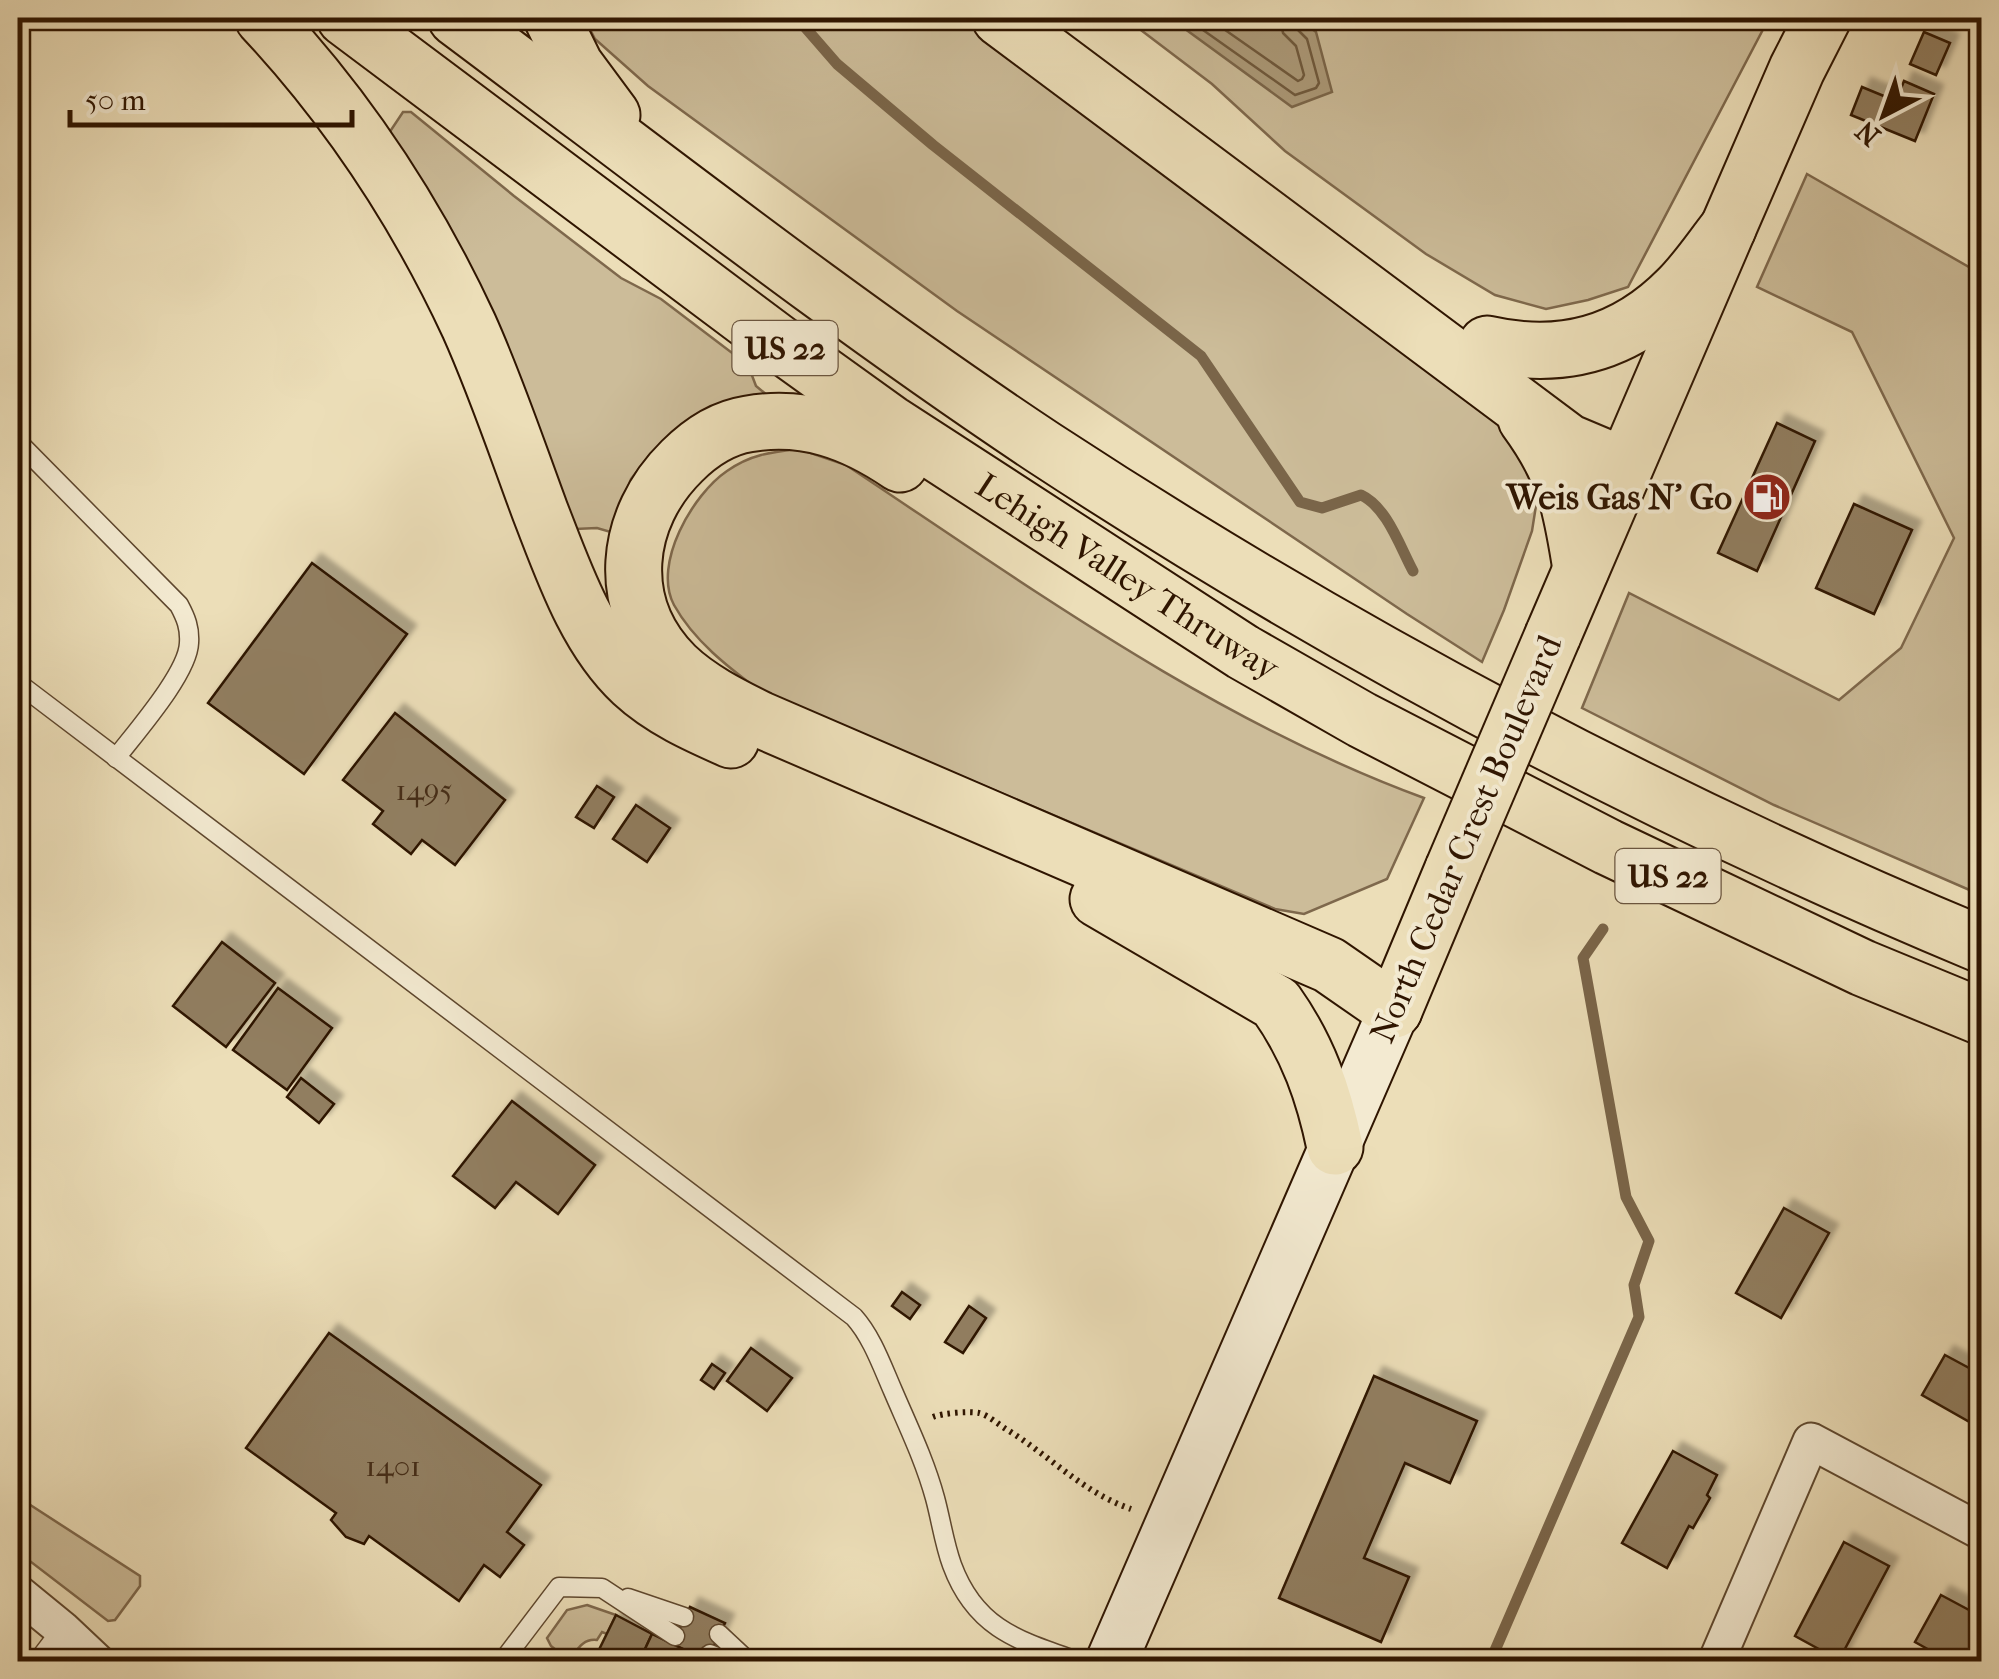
<svg xmlns="http://www.w3.org/2000/svg" width="1999" height="1679" font-family="'IM FELL French Canon',serif">
  <defs>
    <filter id="shadow"><feDropShadow dx="9" dy="-9" stdDeviation="2.5" flood-color="#0004"/></filter>
  </defs>
  <rect width="100%" height="100%" fill="#ecdeb8"/>
  <filter id="stains"><feTurbulence type="fractalNoise" baseFrequency=".002" numOctaves="4"/><feColorMatrix values="0 0 0 0 .2 0 0 0 0 .09 0 0 0 0 .02 0 0 0 .5 -.17"/></filter>
  <radialGradient id="worn" r=".72"><stop offset=".6" stop-color="#630" stop-opacity="0"/><stop offset="1" stop-color="#630" stop-opacity=".3"/></radialGradient>
  <g fill="#ccbc99" stroke="#7e684c" stroke-width="2.5">
    <polygon points="584,18 966,18 1489,408 1521,447 1538,493 1532,531 1504,610 1482,662 1407,614 957,311 648,86 595,39"/>
    <polygon points="1125,18 1769,18 1628,287 1588,300 1546,309 1495,295 1426,254 1285,151 1212,84"/>
    <polygon points="403,112 411,112 514,196 621,278 661,299 748,365 756,386 767,395 689,420 650,454 631,479 621,505 614,533 597,528 575,529 388,141 391,130"/>
    <polygon points="1807,174 1981,274 1981,895 1774,805 1582,708 1629,593 1839,700 1901,648 1954,538 1852,332 1757,287"/>
    <path d="M 799,449 L 846,465 C 1031,588 1214,721 1424,798 L 1387,879 L 1304,914 L 1275,909 L 760,691 C 728,667 694,641 674,605 C 652,564 693,494 727,471 C 751,454 772,452 799,449 Z"/>
    <polygon points="18,1497 140,1576 140,1586 115,1620 108,1621 18,1552"/>
    <path d="M 587,1605 L 616,1615 L 607,1634 L 602,1632 L 597,1640 C 583,1638 577,1650 569,1660 L 551,1646 L 547,1638 L 567,1610 Z"/>
  </g>
  <polygon fill="#ac9a79" stroke="#7a6549" stroke-width="2.5" points="1170,18 1298,18 1316,32 1332,92 1292,107"/>
  <g fill="none" stroke-linecap="round" stroke-linejoin="round">
    <g stroke="#6e583c" stroke-width="2.5">
      <polyline points="1186,18 1295,95 1316,88 1319,83 1307,39 1295,27 1293,18"/>
      <polyline points="1208,18 1298,81 1302,79 1304,75 1296,46 1283,33 1280,18"/>
    </g>
    <g stroke="#7a6549" stroke-width="11">
      <path d="M 797,18 L 837,64 L 933,145 L 1201,356 L 1300,502 L 1322,508 L 1361,495 C 1387,507 1400,547 1413,571"/>
      <polyline points="1490,1662 1639,1317 1634,1285 1649,1241 1626,1197 1583,958 1603,929"/>
    </g>
  </g>
  <g fill="#917e60" stroke="#2f1500" stroke-width="2.5" filter="url(#shadow)">
    <polygon points="1924,32 1950,43 1936,75 1910,64"/>
    <polygon points="1904,81 1934,94 1915,141 1851,115 1862,87 1896,101"/>
    <polygon points="1777,423 1815,441 1757,571 1718,553"/>
    <polygon points="1854,504 1912,530 1874,614 1816,588"/>
    <polygon points="312,563 407,634 304,774 208,703"/>
    <polygon points="395,713 505,800 455,865 422,840 411,854 373,824 383,811 343,780"/>
    <polygon points="597,786 614,797 594,828 576,817"/>
    <polygon points="636,805 670,828 647,862 613,839"/>
    <polygon points="222,942 275,983 226,1047 173,1006"/>
    <polygon points="278,988 332,1028 287,1090 233,1050"/>
    <polygon points="301,1078 334,1104 319,1123 287,1097"/>
    <polygon points="512,1101 595,1165 558,1214 516,1182 495,1208 453,1176"/>
    <polygon points="1784,1208 1829,1233 1781,1318 1736,1293"/>
    <polygon points="902,1292 920,1305 910,1319 892,1306"/>
    <polygon points="969,1306 986,1318 963,1353 945,1342"/>
    <polygon points="329,1333 541,1485 507,1532 524,1545 500,1577 484,1565 459,1601 369,1536 364,1544 346,1537 331,1520 336,1513 246,1448"/>
    <polygon points="751,1348 792,1378 767,1411 727,1381"/>
    <polygon points="1945,1355 1982,1375 1982,1429 1922,1395"/>
    <polygon points="712,1364 725,1373 714,1389 701,1380"/>
    <polygon points="1374,1376 1477,1421 1450,1483 1405,1463 1364,1558 1409,1577 1381,1642 1279,1598"/>
    <polygon points="1673,1451 1717,1475 1707,1495 1710,1498 1693,1528 1689,1526 1667,1568 1622,1543"/>
    <polygon points="1844,1542 1889,1566 1839,1660 1795,1636"/>
    <polygon points="1941,1595 1982,1617 1982,1662 1951,1662 1915,1642"/>
    <polygon points="690,1607 725,1623 707,1660 672,1644"/>
    <polygon points="616,1615 652,1634 639,1662 593,1662"/>
    <polygon points="652,1634 709,1662 639,1662"/>
  </g>
  <g fill="none" stroke-linecap="round" stroke-linejoin="round">
    <g stroke="#5e472e" stroke-width="21">
      <g id="lane">
        <path d="M 18,442 L 179,605 C 186,618 190,628 189,643 C 188,673 136,732 116,758"/>
        <path d="M 18,683 L 854,1317 C 872,1337 882,1366 893,1391 C 908,1426 925,1461 935,1498 C 941,1520 944,1543 952,1565 C 976,1630 1020,1641 1080,1662"/>
        <polyline points="628,1598 684,1617"/>
        <polyline points="719,1634 749,1662"/>
        <polyline points="710,1654 730,1662"/>
        <polyline points="37,1662 62,1629"/>
        <polyline points="502,1662 559,1587 602,1588 675,1636"/>
      </g>
    </g>
    <g stroke="#5e472e" stroke-width="39">
      <g id="street">
        <polyline points="18,1593 62,1629 97,1662"/>
        <polyline points="1716,1662 1811,1441 1982,1532"/>
      </g>
    </g>
    <g stroke="#2f1500" stroke-width="54">
      <polyline id="secondary" points="1111,1662 1394,1010"/>
    </g>
    <g stroke="#2f1500" stroke-width="59">
      <g id="primary">
        <polyline points="1553,635 1728,228 1797,69 1823,18"/>
        <polyline points="1394,1010 1453,869"/>
      </g>
    </g>
    <g stroke="#2f1500" stroke-width="59">
      <g id="highway">
        <path d="M 263,18 C 347,108 417,214 469,326 C 496,386 517,449 540,511 C 563,570 586,639 633,683 C 661,709 697,725 731,740"/>
        <path id="s1" d="M 345,18 L 776,341 L 890,423 L 1243,652 L 1362,720 L 1608,847 L 1863,968 L 1982,1017"/>
        <path d="M 456,18 C 650,163 842,314 1044,448 C 1340,642 1655,809 1982,945"/>
        <polyline points="552,18 575,65 612,115"/>
        <polyline points="1000,18 1568,442 1625,466"/>
        <path d="M 1487,344 C 1561,361 1625,344 1679,289 C 1697,271 1712,248 1728,228"/>
        <path d="M 1526,419 C 1565,472 1571,505 1581,569"/>
        <path d="M 900,464 C 853,432 805,414 748,424 C 723,428 700,443 682,461 C 624,518 614,605 675,666 C 699,689 729,704 759,719 L 1329,965 L 1394,1010"/>
        <path d="M 1098,899 L 1276,1003 C 1308,1048 1324,1094 1335,1147"/>
      </g>
    </g>
    <path stroke="#2f1500" stroke-width="6" stroke-dasharray="2.5 5" stroke-linecap="butt" d="M 933,1417 C 943,1413 969,1411 979,1413 C 988,1415 998,1424 1006,1429 C 1049,1455 1082,1492 1131,1509"/>
    <use href="#lane" stroke="#f3ead1" stroke-width="18"/>
    <use href="#street" stroke="#f3ead1" stroke-width="35"/>
    <use href="#secondary" stroke="#f3ead1" stroke-width="50"/>
    <use href="#primary" stroke="#ecdeb8" stroke-width="55"/>
    <use href="#highway" stroke="#ecdeb8" stroke-width="55"/>
    <g stroke="#2f1500" stroke-width="59" stroke-linecap="butt">
      <polyline id="primary-bridge" points="1453,869 1553,635"/>
    </g>
    <use href="#primary-bridge" stroke="#ecdeb8" stroke-width="55"/>
  </g>
  <defs>
    <g id="fuel-disc" transform="scale(2.5)"><circle r="9.5" fill="#8f2418" stroke="#f3ead1"/><path d="M-5.5-6h7V0h2V4h1.3V-2.5L3-4.5l.8-.8L6-3V5H2.5V1h-1V6h-7ZM-4.2-4.7v3.2H.2V-4.7Z" fill="#fff"/></g>
  </defs>
  <g fill-rule="evenodd">
    <use href="#fuel-disc" x="1767" y="497"/>
  </g>
  <g text-anchor="middle" dominant-baseline="central" stroke-width="8" stroke-linejoin="round" paint-order="stroke">
    <g font-size="30" fill="#482f18">
      <text x="424" y="790">1495</text>
      <text x="393" y="1466">1401</text>
    </g>
    <g fill="#f3ead1" stroke="#6a553f" stroke-width="2.5">
      <rect x="732.5" y="321" width="105" height="54" rx="8"/>
      <rect x="1615.5" y="849" width="105" height="54" rx="8"/>
    </g>
    <g font-size="32" font-weight="bold" fill="#2f1500">
      <text x="785" y="348">US 22</text>
      <text x="1668" y="876">US 22</text>
    </g>
    <g font-size="35" font-weight="bold" fill="#2f1500" stroke="#f3ead1" text-anchor="end">
      <text x="1732" y="497">Weis Gas N' Go</text>
    </g>
    <g font-size="35" fill="#2f1500" stroke="#f3ead1">
      <text stroke="none"><textPath href="#s1" startOffset="962">Lehigh Valley Thruway</textPath></text>
      <text transform="translate(1466 839) rotate(-67)">North Cedar Crest Boulevard</text>
    </g>
  </g>
  <rect width="1999" height="1679" fill="none" stroke="#ecdeb8" stroke-width="60"/>
  <rect x="20" y="20" width="1959" height="1639" fill="none" stroke="#2f1500" stroke-width="5"/>
  <rect x="30" y="30" width="1939" height="1619" fill="none" stroke="#2f1500" stroke-width="2.5"/>
  <g transform="translate(1884 115) rotate(221)" stroke="#f3ead1" stroke-width="8" paint-order="stroke">
  <path d="M0-8L18 38L0 25L-18 38Z" fill="#2f1500"/>
  <text y="-15" font-size="28" font-weight="bold" text-anchor="middle" fill="#2f1500">N</text>
  </g>
  <path d="M70 110v15h282v-15" fill="none" stroke="#2f1500" stroke-width="5"/>
  <text x="85" y="110" font-size="30" fill="#2f1500" stroke="#f3ead1" stroke-width="8" paint-order="stroke">50 m</text>
  <rect width="100%" height="100%" filter="url(#stains)"/>
  <rect width="100%" height="100%" fill="url(#worn)"/>
</svg>
